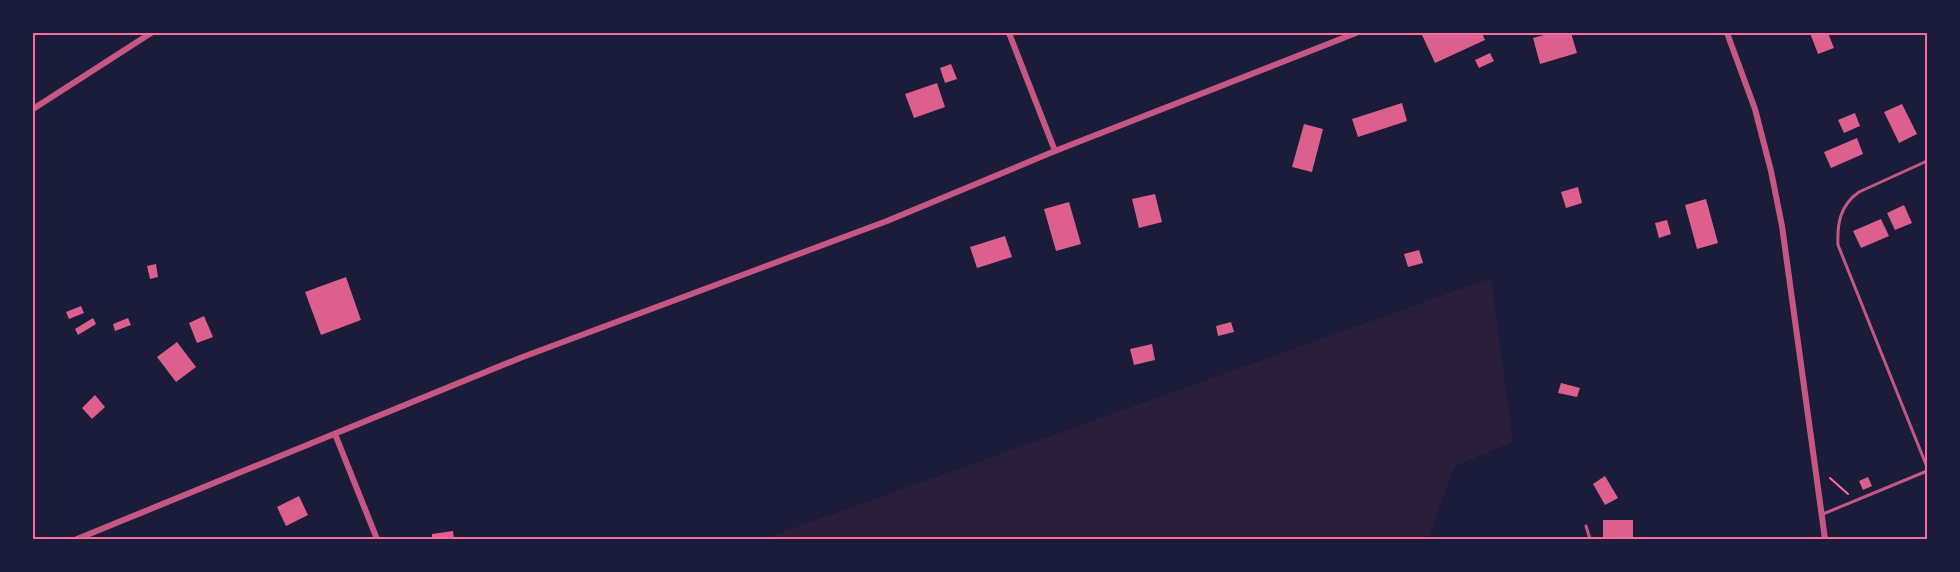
<svg xmlns="http://www.w3.org/2000/svg" width="1960" height="572" font-family="'Work Sans',sans-serif">
  <rect width="100%" height="100%" fill="#1b1b3a"/>
  <polygon fill="#2a1e3b" points="1491,278 1513,442 1455,466 1428,539 763,539"/>
  <g fill="#dd5f8e">
    <polygon points="1427,33 1482,33 1485,40 1435,63 1422,35"/>
    <polygon points="1551,33 1571,33 1577,53 1540,64 1533,38"/>
    <polygon points="1810,33 1828,33 1834,48 1818,54"/>
    <polygon points="1490,53 1494,61 1479,68 1475,60"/>
    <polygon points="951,64 957,79 945,83 940,68"/>
    <polygon points="937,83 945,107 914,118 905,94"/>
    <polygon points="1402,103 1407,121 1358,137 1352,119"/>
    <polygon points="1902,104 1917,134 1899,143 1884,112"/>
    <polygon points="1855,113 1860,126 1844,133 1838,120"/>
    <polygon points="1304,124 1323,129 1312,172 1292,167"/>
    <polygon points="1857,138 1863,154 1831,168 1824,152"/>
    <polygon points="1578,187 1582,203 1566,208 1561,192"/>
    <polygon points="1155,194 1162,222 1139,228 1132,199"/>
    <polygon points="1706,199 1718,243 1697,249 1685,205"/>
    <polygon points="1069,202 1081,244 1056,251 1044,209"/>
    <polygon points="1904,205 1912,223 1895,230 1887,213"/>
    <polygon points="1881,219 1889,236 1861,248 1853,231"/>
    <polygon points="1667,220 1671,234 1659,238 1655,223"/>
    <polygon points="1005,236 1012,257 977,268 970,247"/>
    <polygon points="1419,250 1423,263 1408,267 1404,254"/>
    <polygon points="156,264 158,277 150,279 147,266"/>
    <polygon points="346,277 361,320 321,335 305,292"/>
    <polygon points="81,306 84,313 69,319 66,312"/>
    <polygon points="204,316 213,337 197,343 189,323"/>
    <polygon points="93,318 96,324 78,335 75,329"/>
    <polygon points="128,318 131,325 115,331 113,324"/>
    <polygon points="1231,322 1234,332 1218,336 1216,326"/>
    <polygon points="177,342 196,367 176,382 157,357"/>
    <polygon points="1152,344 1155,360 1134,365 1130,349"/>
    <polygon points="1561,383 1580,388 1577,397 1558,393"/>
    <polygon points="95,395 105,407 92,419 82,408"/>
    <polygon points="1605,476 1618,498 1605,505 1593,484"/>
    <polygon points="1868,477 1872,486 1863,490 1859,481"/>
    <polygon points="299,496 308,515 286,526 277,507"/>
    <rect x="1603" y="520" width="30" height="19"/>
    <polygon points="453,531 454,539 432,539 432,534"/>
  </g>
  <g fill="none" stroke-linecap="round" stroke-linejoin="round">
    <polyline stroke="#ff6b9d" stroke-width="2" points="1830,478 1848,494"/>
    <g stroke="#c65784" stroke-width="3">
      <path d="M 1927,161 L 1859,192 C 1840,205 1837,224 1838,245 L 1927,467"/>
      <polyline points="1823,514 1927,471"/>
      <polyline points="1586,526 1590,539"/>
    </g>
    <g stroke="#c65784" stroke-width="6">
      <polyline points="1009,33 1055,151"/>
      <polyline points="1727,33 1755,109 1771,171 1782,226 1825,539"/>
      <polyline points="33,109 151,33"/>
      <polyline points="335,434 377,539"/>
      <polyline points="77,539 520,358 887,221 1055,151 1356,33"/>
    </g>
  </g>
  <rect width="1960" height="572" fill="none" stroke="#1b1b3a" stroke-width="69"/>
  <rect x="34" y="34" width="1892" height="504" fill="none" stroke="#ff6b9d" stroke-width="2"/>
</svg>
